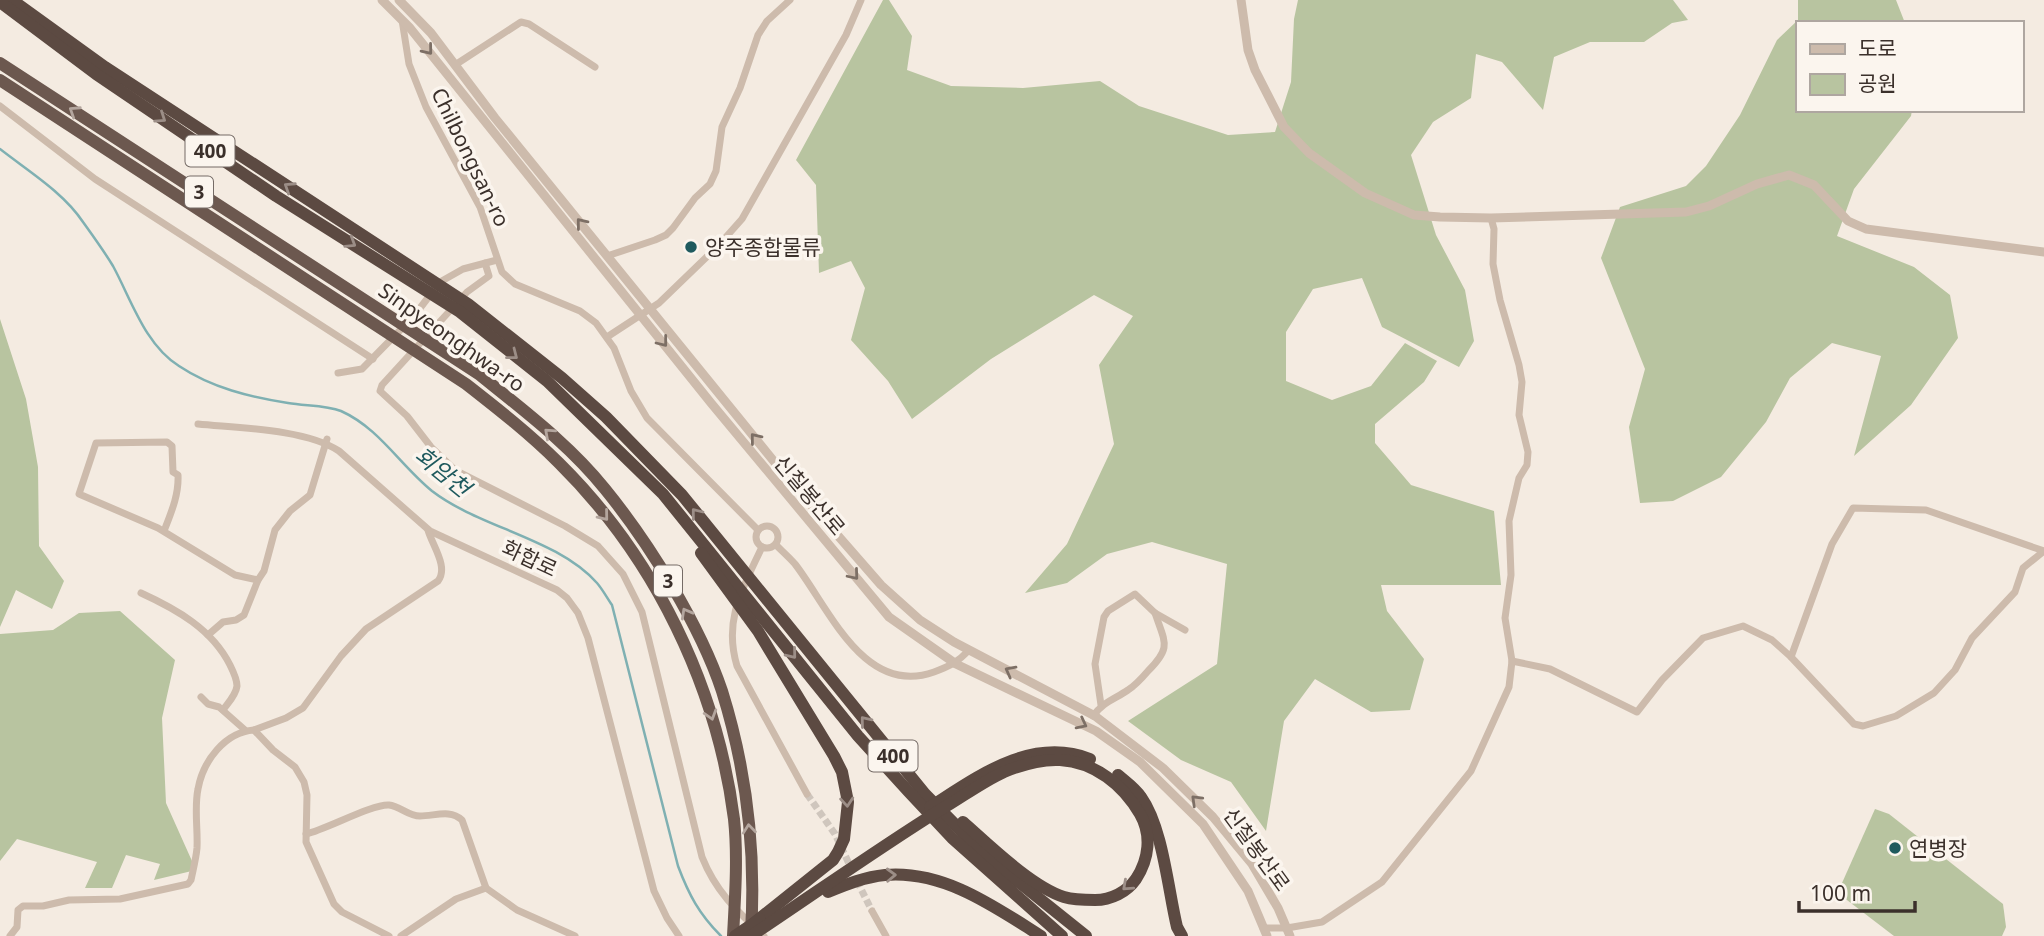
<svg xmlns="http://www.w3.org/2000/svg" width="2044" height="936" font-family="'Noto Sans','Noto Sans KR',sans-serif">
  <rect width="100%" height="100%" fill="#f4ebe1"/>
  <g fill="#b8c4a0">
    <polygon points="883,0 889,0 912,36 907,70 951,86 1023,88 1100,81 1139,106 1228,135 1275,132 1291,82 1294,19 1298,0 1673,0 1688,20 1672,23 1644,42 1590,42 1554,57 1543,110 1502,62 1476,54 1471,98 1433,122 1411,155 1436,235 1465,290 1474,341 1459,367 1382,327 1362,278 1313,289 1286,332 1286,381 1332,400 1371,386 1405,343 1437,361 1424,382 1375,424 1375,443 1411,485 1494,511 1501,585 1381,585 1387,611 1424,659 1410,710 1371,712 1315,679 1284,721 1266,831 1231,782 1181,760 1128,721 1217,664 1227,564 1152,542 1107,554 1067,583 1025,593 1067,544 1114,444 1099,365 1133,316 1094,295 991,359 912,419 888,381 851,340 865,288 851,261 819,273 816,185 796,160"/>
    <polygon points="1798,0 1896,0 1905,23 1797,23 1797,110 1912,110 1911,116 1854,189 1837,236 1914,267 1950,295 1958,338 1911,405 1854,456 1881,356 1832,343 1790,378 1766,422 1721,477 1673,501 1640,503 1629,427 1645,369 1601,258 1620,207 1686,186 1706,166 1740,115 1777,40 1798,20"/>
    <polygon points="0,319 26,399 38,467 39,546 64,581 52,609 16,590 0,627"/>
    <polygon points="120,611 175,660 162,718 166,803 196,870 154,880 160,864 126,855 112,888 85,888 97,862 17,839 0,861 0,634 53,630 79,613"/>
    <polygon points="1875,809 1889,814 2003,904 2006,927 2002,936 1894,936 1843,897 1842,883"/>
  </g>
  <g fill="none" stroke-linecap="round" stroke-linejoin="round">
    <path stroke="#7fb0b2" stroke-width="2.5" d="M 0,149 C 28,171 63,192 83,222 C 93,236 104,251 113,266 C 131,299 145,345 179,366 C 212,388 250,397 288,403 C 305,406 326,405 341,411 C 379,428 400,465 432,491 C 480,528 557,538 597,583 C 603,590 607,598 612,605 L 678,866 C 689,895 699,914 721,936"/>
    <g stroke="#cfc6bd" stroke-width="7" stroke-dasharray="7 3.5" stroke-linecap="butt">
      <polyline points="807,794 835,834 852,870"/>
      <polyline points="857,881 872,911"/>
    </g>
    <g stroke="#cdbbac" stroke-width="7">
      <polyline points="402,20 409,64 426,107 480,207 502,272 515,284 580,311 596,323 614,348 631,391 647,418 758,530"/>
      <polyline points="455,65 521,22 529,24 595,67"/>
      <polyline points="0,106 95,179 373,359"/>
      <polyline points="607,256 655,240 666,235 673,228 695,198 710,184 716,171 722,127 740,88 758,35 767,21 790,0"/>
      <path d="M 485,263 L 489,276 L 467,292 L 382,385 L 380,391 L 407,416 L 431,447 L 455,470 L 565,526 L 598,546 L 623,574 L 642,612 L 702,857 C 716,892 736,910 764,936"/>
      <polyline points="607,337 659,303 718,246 742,219 846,35 861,0"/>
      <polyline points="338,373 362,369 414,316 440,282 463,269 497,260"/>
      <path d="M 198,424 C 238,428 306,429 339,451 L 430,531 L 557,590 L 567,598 L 578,613 L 588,638 L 654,891 L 667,918 L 679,936"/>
      <polygon points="1853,508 1926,510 2044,551 2023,568 2015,592 1972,638 1955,670 1934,693 1896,716 1863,726 1854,724 1791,657 1832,544"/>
      <circle cx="767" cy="537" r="11"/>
      <path d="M 164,531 C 171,513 179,495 178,475 L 173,472 L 172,446 L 167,442 L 96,443 L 79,494 L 158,528 L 235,575 L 258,580 L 264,571 L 275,530 L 290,511 L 310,495 L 327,439"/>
      <path d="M 776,545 C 782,551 789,557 795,564 C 829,608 864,697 934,672 C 950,666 958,662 969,650"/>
      <path d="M 762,547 C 743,588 723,620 737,666 L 807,794"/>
      <path d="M 141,593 C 176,609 212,629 230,665 C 233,671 237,679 237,686 C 236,695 228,703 223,710"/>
      <polyline points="208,635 223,622 236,620 244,615 258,580"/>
      <polyline points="1512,661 1550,669 1637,712 1662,680 1703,638 1743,626 1772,640 1791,657"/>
      <polyline points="201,697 208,704 219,707 245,730"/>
      <polyline points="1101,705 1095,664 1104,617 1108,611 1135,594 1155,613 1185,630"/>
      <path d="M 1093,716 C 1103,702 1115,699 1128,690 C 1136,685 1142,678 1148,671 C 1172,647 1165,643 1155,613"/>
      <path d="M 254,730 L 286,718 L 303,708 L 341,656 L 366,629 L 438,581 C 449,567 432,545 428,530"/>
      <path d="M 306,834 C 327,829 372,804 389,805 C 400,806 408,816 420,816 C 435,816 450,809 462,820 L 486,888 L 517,910 L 575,936"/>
      <polyline points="872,911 886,936"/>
      <polyline points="1263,928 1287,928 1322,922 1382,882 1471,771 1509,687 1512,661 1505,618 1511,575 1509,521 1519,478 1527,465 1528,452 1519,415 1522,382 1519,365 1500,300 1493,264 1494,229 1491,218"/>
      <path d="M 10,936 L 17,927 L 18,910 L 23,906 L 43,906 L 69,900 L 120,899 L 188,884 L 191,880 C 193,870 196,859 197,848 C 198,829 194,808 198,789 C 203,761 225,732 254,730 L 273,750 L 295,767 L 304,782 L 307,795 L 306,842 L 334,904 L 342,912 L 389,936"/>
      <polyline points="401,936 456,899 486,888"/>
    </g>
    <g stroke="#cdbbac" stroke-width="9">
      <polyline points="382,0 410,28 711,403 889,617 956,664 1096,731 1140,762 1203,824 1248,891 1267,936"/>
      <polyline points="399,0 431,33 495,118 785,475 881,585 920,620 954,642 1095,716 1163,768 1213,817 1252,864 1278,908 1290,936"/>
      <polyline points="1241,0 1248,50 1255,70 1284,127 1309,153 1365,193 1414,215 1440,217 1491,218 1686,212 1709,206 1757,184 1789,175 1814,185 1848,221 1866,229 2044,252"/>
    </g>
    <g stroke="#6c584f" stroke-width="12">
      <path d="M 0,63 L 480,375 C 523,410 570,445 605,489 C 649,543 700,625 722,691 C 746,768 756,851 751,932"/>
      <path d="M 0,80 L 466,384 C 498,409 530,434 559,463 C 655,558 717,686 734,819 C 738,857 735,898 733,936"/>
    </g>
    <g stroke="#5c4a42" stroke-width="12">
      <polyline points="12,0 105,67 468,304 562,378 606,417 682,495 925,794 985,855 1086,936"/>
      <polyline points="0,2 96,74 276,196 460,312 547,381 663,494 858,736 908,791 952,838 1062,936"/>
      <polyline points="701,553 758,631 834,756 842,772 848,802 844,839 838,852 833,860 754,923"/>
      <path d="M 1118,775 C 1126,782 1135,788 1141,797 C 1163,828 1168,890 1177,927 L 1182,936"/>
      <path d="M 930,807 C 977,777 1031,736 1090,759"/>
      <path d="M 828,892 C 847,884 865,877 885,875 C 944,870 995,907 1041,936"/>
      <polyline points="735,936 760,919"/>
      <path d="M 751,936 C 814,894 876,850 940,810 C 961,798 982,782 1004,772 C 1021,765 1042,759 1060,760 C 1095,762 1123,785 1140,814 C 1152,835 1149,859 1136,879 C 1127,892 1111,900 1095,900 C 1085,900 1074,900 1064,897 C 1032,887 989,845 963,822"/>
    </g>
  </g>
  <defs><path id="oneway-chevron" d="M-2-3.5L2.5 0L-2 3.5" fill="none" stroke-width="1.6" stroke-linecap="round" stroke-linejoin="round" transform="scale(1.75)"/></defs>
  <g stroke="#7d6f65">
    <use href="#oneway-chevron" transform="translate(428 50) rotate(51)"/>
    <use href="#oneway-chevron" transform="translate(581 223) rotate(-129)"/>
    <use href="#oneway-chevron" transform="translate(663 342) rotate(52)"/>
    <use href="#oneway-chevron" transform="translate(755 438) rotate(-129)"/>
    <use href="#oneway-chevron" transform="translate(854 575) rotate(50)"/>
    <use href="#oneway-chevron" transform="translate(1010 671) rotate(-152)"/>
    <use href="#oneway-chevron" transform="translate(1082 724) rotate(27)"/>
    <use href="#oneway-chevron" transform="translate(1196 800) rotate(-136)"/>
  </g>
  <g stroke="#b4a69e">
    <use href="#oneway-chevron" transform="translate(74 111) rotate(-147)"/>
    <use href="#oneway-chevron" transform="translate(549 433) rotate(-138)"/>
    <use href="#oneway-chevron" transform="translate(604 516) rotate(51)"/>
    <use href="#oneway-chevron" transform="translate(686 613) rotate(-119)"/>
    <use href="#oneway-chevron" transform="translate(711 715) rotate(73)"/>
    <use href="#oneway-chevron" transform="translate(749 829) rotate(-96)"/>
  </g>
  <g stroke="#9c8e87">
    <use href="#oneway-chevron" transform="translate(161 118) rotate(34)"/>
    <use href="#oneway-chevron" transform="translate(289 187) rotate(-147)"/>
    <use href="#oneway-chevron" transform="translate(351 243) rotate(32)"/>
    <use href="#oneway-chevron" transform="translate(513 355) rotate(38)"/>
    <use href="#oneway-chevron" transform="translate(696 513) rotate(-128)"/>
    <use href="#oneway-chevron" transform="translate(792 654) rotate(51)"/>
    <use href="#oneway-chevron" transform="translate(865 721) rotate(-129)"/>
    <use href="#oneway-chevron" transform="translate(847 802) rotate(85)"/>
    <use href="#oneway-chevron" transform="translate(891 875) rotate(-2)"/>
    <use href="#oneway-chevron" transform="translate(1127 886) rotate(138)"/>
  </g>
  <g fill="#1f5a5e" stroke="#fbf5ee" stroke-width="2.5">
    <circle cx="691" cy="247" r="7"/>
    <circle cx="1895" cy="848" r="7"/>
  </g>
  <g text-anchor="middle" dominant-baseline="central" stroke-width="7" stroke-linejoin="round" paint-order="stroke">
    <g fill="#fbf5ee" stroke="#756b66" stroke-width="2">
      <rect x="185.5" y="135.5" width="49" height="31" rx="5"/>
      <rect x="185" y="176.5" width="28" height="31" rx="5"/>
      <rect x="654" y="565.5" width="28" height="31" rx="5"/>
      <rect x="868.5" y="740.5" width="49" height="31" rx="5"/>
    </g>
    <g font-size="19" font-weight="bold" fill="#3b302b">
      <text x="210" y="151">400</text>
      <text x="199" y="192">3</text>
      <text x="668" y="581">3</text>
      <text x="893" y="756">400</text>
    </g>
    <g font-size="21" fill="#3b302b" stroke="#fbf5ee">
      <text transform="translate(471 157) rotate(64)">Chilbongsan-ro</text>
      <text transform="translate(452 337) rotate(35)">Sinpyeonghwa-ro</text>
      <text transform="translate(810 495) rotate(50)">신칠봉산로</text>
      <text transform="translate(530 558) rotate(25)">화합로</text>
      <text transform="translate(1257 849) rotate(54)">신칠봉산로</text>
    </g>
    <g font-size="21" fill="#3b302b" stroke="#fbf5ee" text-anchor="start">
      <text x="705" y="247">양주종합물류</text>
      <text x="1909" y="848">연병장</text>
    </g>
    <g font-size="23" font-style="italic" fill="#1f5a5e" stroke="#fbf5ee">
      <text transform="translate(443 471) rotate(39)">회암천</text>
    </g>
  </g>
  <rect x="1796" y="21" width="228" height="91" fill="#fbf5ee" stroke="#aea6a0" stroke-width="2"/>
  <rect x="1810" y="44" width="35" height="10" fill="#cdbbac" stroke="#aea6a0" stroke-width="2"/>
  <text x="1858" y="56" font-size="21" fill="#3b302b">도로</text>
  <rect x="1810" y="74" width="35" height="21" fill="#b8c4a0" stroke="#aea6a0" stroke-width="2"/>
  <text x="1858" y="91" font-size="21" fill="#3b302b">공원</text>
  <path d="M1799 901v10h116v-10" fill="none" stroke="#3b302b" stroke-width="3.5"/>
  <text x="1810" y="901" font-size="21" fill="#3b302b" stroke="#fbf5ee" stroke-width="5" paint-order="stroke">100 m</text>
</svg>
